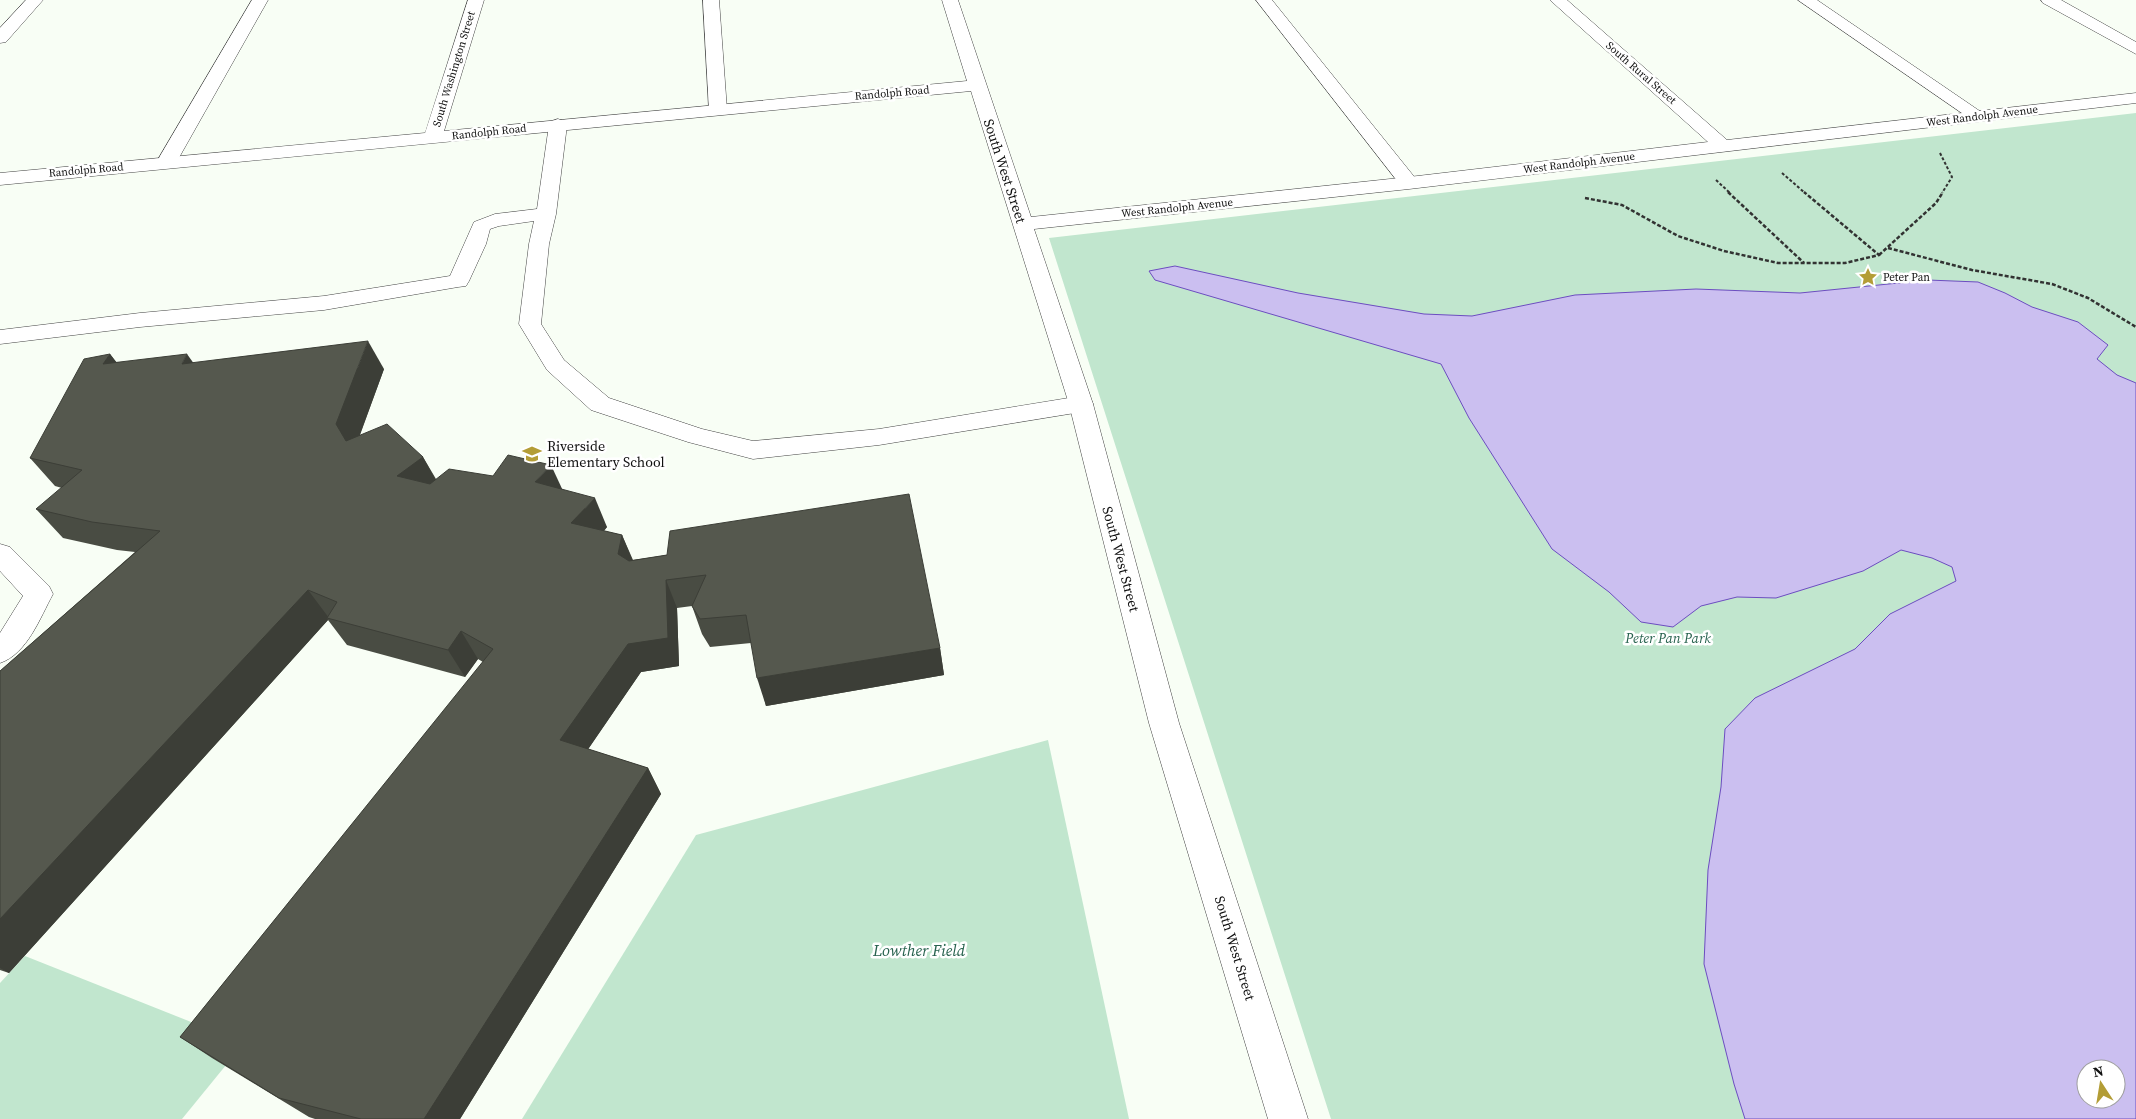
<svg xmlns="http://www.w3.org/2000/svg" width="2136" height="1119" font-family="'Source Serif 4',serif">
  <rect width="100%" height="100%" fill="#f8fef5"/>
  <g fill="#c1e6ce" fill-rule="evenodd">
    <path d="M 2136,113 L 2136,1119 L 1331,1119 L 1049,238 ZM 2086,1069 L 2116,1069 L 2116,1099 L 2086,1099 Z"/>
    <polygon points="1048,740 1129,1119 522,1119 696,835"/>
    <polygon points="25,956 244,1043 182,1119 0,1119 0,983"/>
  </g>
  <path fill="#cbbff0" stroke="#6c4dc0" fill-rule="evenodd" d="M 1175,266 L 1298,293 L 1424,314 L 1472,316 L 1575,295 L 1696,289 L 1800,293 L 1928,280 L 1978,282 L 2005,293 L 2032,307 L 2078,322 L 2108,345 L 2097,359 L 2117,375 L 2136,383 L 2136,1119 L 1745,1119 L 1734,1084 L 1704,964 L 1708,870 L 1721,787 L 1725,729 L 1755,698 L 1855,649 L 1890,614 L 1956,581 L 1952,567 L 1932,558 L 1901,550 L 1863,571 L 1776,598 L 1737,597 L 1701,606 L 1673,627 L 1641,622 L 1609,592 L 1552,549 L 1469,418 L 1441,364 L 1155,280 L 1149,271 ZM 2086,1069 L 2116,1069 L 2116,1099 L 2086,1099 Z"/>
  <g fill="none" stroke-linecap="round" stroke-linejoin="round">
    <g stroke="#434343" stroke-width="1">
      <g id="lane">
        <polygon points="252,0 268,0 176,163 173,167 159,167 156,163"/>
        <polygon points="703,0 719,0 727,110 724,114 712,114 709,110"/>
        <polygon points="1256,0 1272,0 1416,179 1419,183 1416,187 1402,187"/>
        <polygon points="1798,0 1817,0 1987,116 1984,120 1972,120"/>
        <polygon points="558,119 564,121 567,125 556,214 549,244 541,324 564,360 609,398 702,429 753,441 879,429 1081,396 1090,398 1093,404 1090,410 1081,412 879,445 753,459 688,442 591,410 547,370 519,324 529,244 534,221 499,226 490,229 486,244 469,281 466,286 458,287 324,310 140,327 0,344 0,330 140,313 324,296 450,276 474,222 495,214 537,209 549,125 552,121"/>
        <path d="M 0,544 L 10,547 L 49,586 L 53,594 C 40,618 27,654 0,663 L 0,633 L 23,596 L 0,571 Z"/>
      </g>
    </g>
    <g stroke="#434343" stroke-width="1">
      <g id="street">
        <polygon points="26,0 43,0 6,42 0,43 0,28"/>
        <polygon points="468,0 484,0 444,131 967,81 942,0 958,0 1031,217 1409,177 1708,142 1550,0 1567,0 1727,140 2136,93 2136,103 1409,189 1034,229 1093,404 1179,723 1308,1119 1268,1119 1149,723 1069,404 971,91 0,185 0,173 425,133"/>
        <polygon points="2041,0 2061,0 2136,42 2136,54 2043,3"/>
      </g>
    </g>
    <g stroke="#323232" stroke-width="2" stroke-dasharray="3 2" stroke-linecap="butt">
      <polyline points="1940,153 1952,177 1942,193"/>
      <polyline points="1782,173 1805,193"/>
      <polyline points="1716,180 1730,193"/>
    </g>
    <g stroke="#323232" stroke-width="2.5" stroke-dasharray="4 2" stroke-linecap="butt">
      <polyline points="1728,192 1804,263"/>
      <polyline points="1585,198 1622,205 1678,236 1724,251 1778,263 1845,263 1879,255 1804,192"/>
      <polyline points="1888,248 1972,270 2052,284 2088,298 2136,327"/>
      <polyline points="1879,255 1936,203 1943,192"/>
    </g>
    <use href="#lane" fill="#fff" fill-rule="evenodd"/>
    <use href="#street" fill="#fff" fill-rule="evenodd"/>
  </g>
  <polygon fill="#494c43" points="110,354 116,362 194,363 384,369 360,435 423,457 436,479 562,489 607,527 604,531 622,535 633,560 667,555 940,648 944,675 766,706 751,643 710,647 702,634 692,606 677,608 679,666 641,672 588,749 648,768 661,794 460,1119 315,1119 309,1117 212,1058 180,1037 483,662 478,659 465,677 347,645 328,620 9,973 0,970 0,671 135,552 117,550 63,538 36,509 62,488 55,486 30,458"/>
  <g fill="#3c3e37">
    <polygon points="368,341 384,369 353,453 336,424"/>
    <polygon points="110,354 132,382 103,364"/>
    <polygon points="187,354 207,382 182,364"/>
    <polygon points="423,457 439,486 397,476"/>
    <polygon points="551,465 564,493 535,482"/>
    <polygon points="595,498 607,527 584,552 571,523"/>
    <polygon points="622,535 634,564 618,554"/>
    <polygon points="666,580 677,608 679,666 641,672 576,767 560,740"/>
    <polygon points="308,590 329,618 327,618 328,620 9,973 0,968 0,919"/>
    <polygon points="461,631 478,659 465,677 448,650"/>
    <polygon points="940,648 944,675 766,706 757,678"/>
    <polygon points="648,768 661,794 460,1119 424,1119"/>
  </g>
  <polygon fill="#55584e" stroke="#3c3e37" points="368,341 336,424 346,441 387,424 423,457 397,476 430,484 449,469 493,476 508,455 551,465 535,482 595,498 571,523 622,535 618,554 629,561 667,555 670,531 909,494 940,648 757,678 746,615 700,619 692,606 706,575 666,580 668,638 628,644 560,740 648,768 424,1119 361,1119 279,1098 180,1037 493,649 461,631 448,650 327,618 337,602 308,590 0,919 0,671 160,531 92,522 36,509 82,470 30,458 84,359 110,354 103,364 187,354 182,364"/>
  <defs>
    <g id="sight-bare" transform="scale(1.5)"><path d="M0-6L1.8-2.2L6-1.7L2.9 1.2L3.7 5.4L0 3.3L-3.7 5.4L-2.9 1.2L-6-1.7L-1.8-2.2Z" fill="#b39d36" stroke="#fff" stroke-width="2.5" paint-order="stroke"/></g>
    <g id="school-bare" transform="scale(1.5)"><path d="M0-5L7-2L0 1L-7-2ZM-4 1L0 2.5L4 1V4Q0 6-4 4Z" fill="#b39d36" stroke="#fff" stroke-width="2.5" paint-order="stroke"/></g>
  </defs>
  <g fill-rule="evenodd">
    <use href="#sight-bare" x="1868" y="277"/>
    <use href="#school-bare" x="532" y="454"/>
  </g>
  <g text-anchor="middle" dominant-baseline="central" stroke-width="5" stroke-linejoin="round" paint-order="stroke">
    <g font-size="11" fill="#101010" stroke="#fff">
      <text transform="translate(454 69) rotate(-73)">South Washington Street</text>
      <text transform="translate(1641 73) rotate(41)">South Rural Street</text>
      <text transform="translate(892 93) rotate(-5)">Randolph Road</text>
      <text transform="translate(1982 116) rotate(-7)">West Randolph Avenue</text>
      <text transform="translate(489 132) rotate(-6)">Randolph Road</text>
      <text transform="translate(1579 163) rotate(-7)">West Randolph Avenue</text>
      <text transform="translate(86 170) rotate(-5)">Randolph Road</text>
      <text transform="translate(1177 208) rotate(-6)">West Randolph Avenue</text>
    </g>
    <g font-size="11" fill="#101010" stroke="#fff" text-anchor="start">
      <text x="1883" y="277">Peter Pan</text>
    </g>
    <g font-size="14" fill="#101010" stroke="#fff">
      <text transform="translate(1005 171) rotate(72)">South West Street</text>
      <text transform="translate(1121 559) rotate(75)">South West Street</text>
      <text transform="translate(1235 948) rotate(73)">South West Street</text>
    </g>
    <g font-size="14" fill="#101010" stroke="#fff" text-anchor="start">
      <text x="547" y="446">Riverside<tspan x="547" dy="16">Elementary School</tspan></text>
    </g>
    <g font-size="14" font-style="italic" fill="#27624e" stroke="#fff">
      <text x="1668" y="638">Peter Pan Park</text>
    </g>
    <g font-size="16" font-style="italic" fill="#27624e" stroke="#fff">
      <text x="919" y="950">Lowther Field</text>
    </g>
  </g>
  <g transform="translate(2101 1084) rotate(348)"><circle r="24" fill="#ffffff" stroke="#9f9f9f"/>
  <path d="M0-4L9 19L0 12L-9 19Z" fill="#b39d36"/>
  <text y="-8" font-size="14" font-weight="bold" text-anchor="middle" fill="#101010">N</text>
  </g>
</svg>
